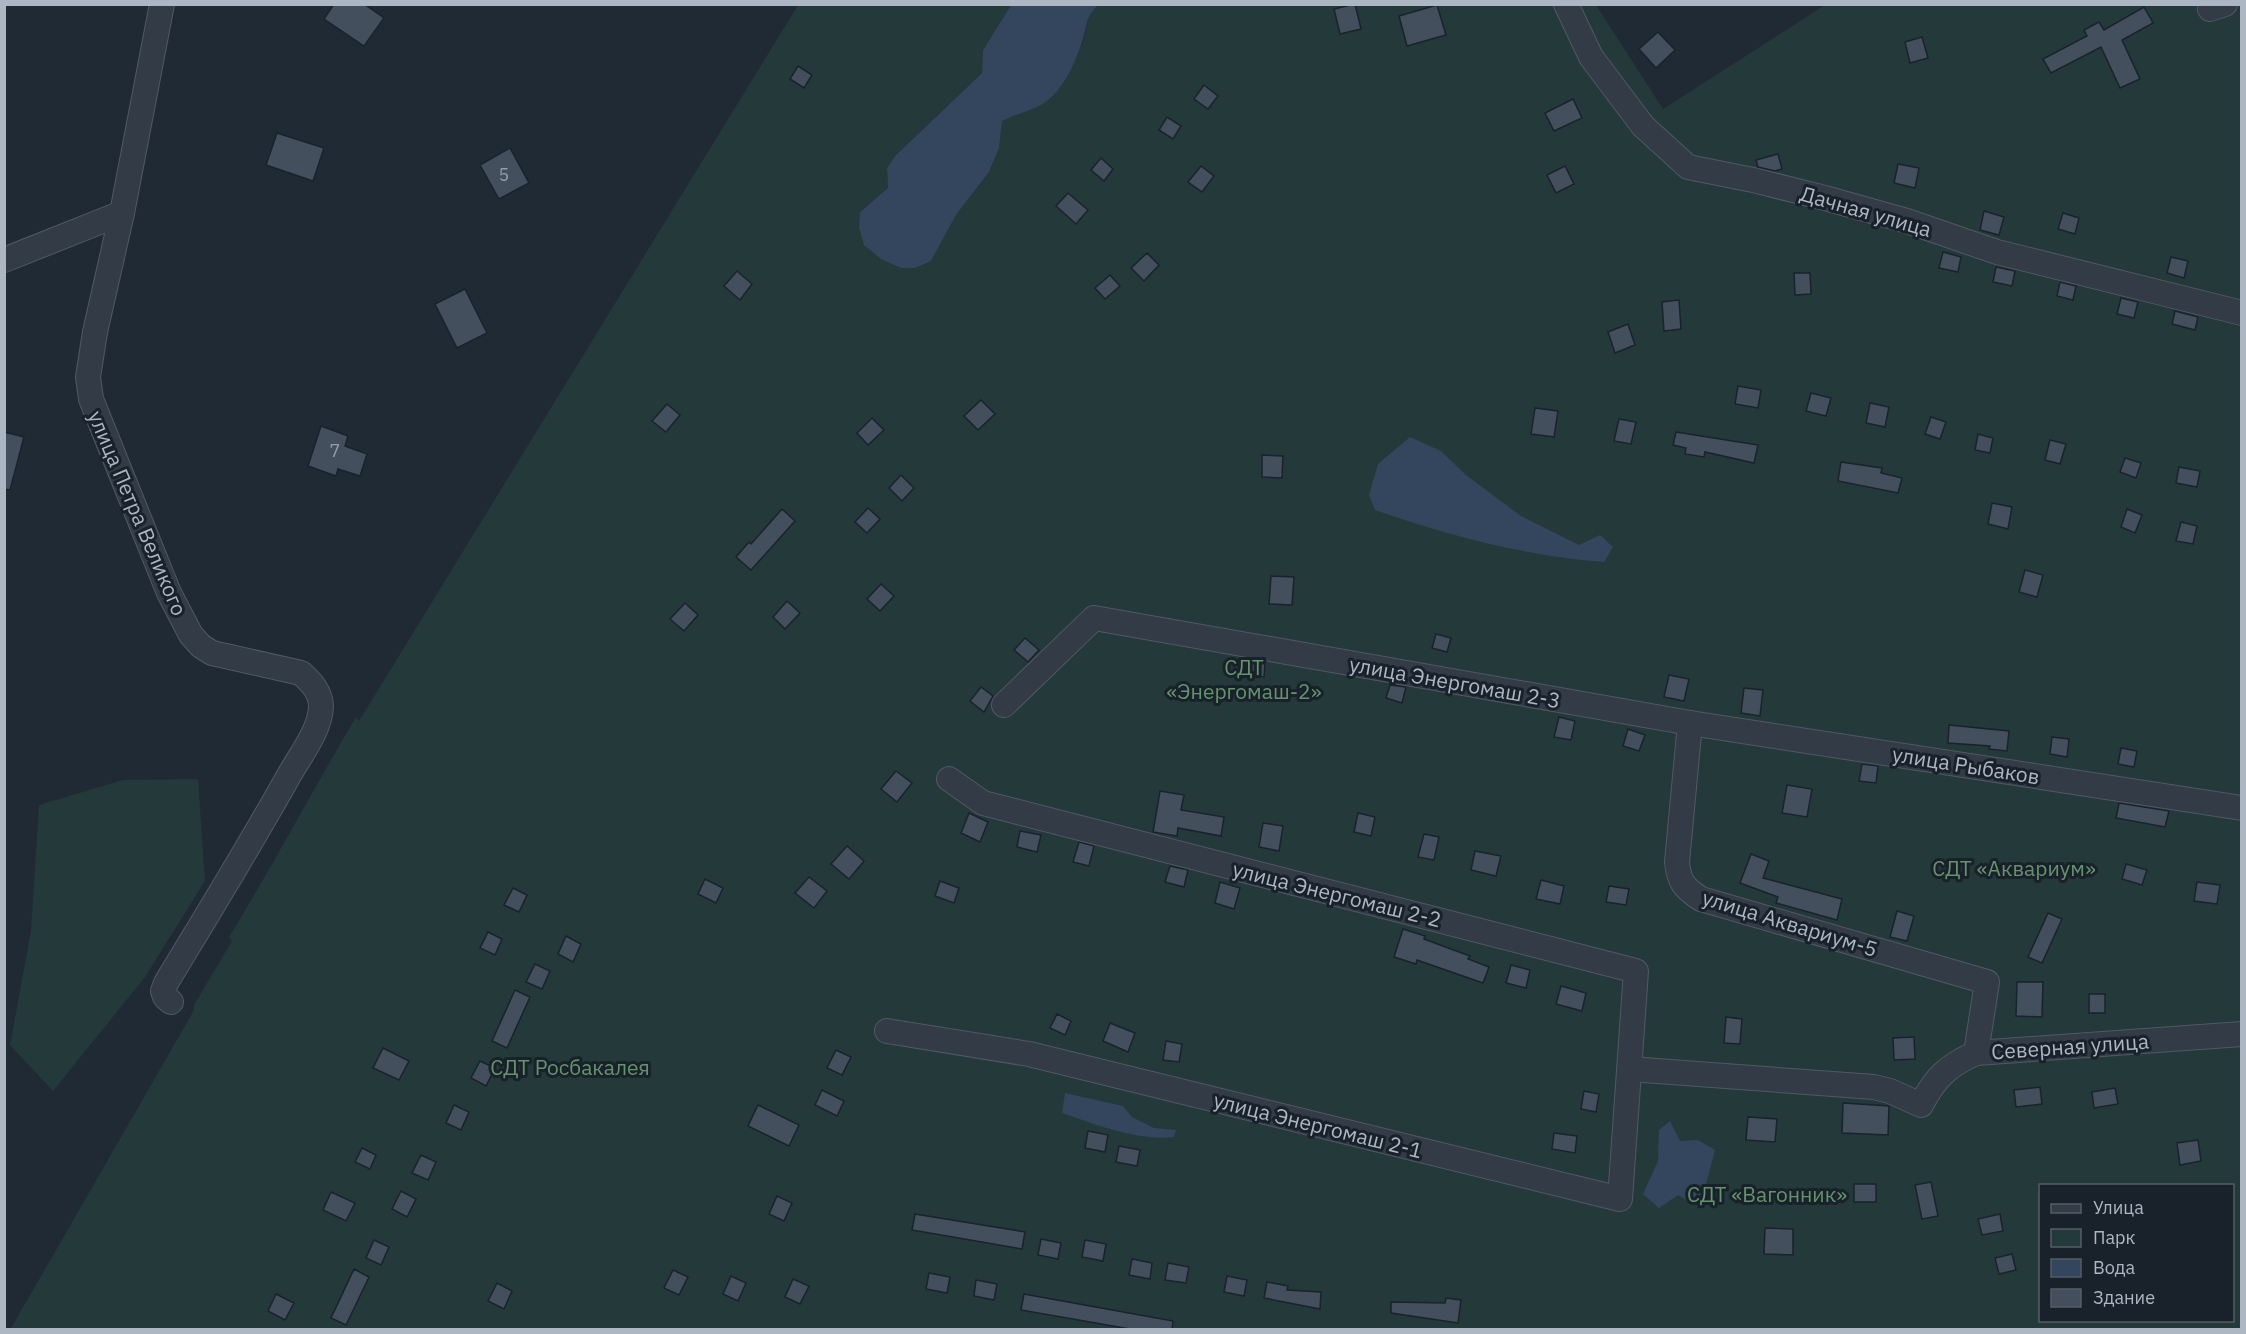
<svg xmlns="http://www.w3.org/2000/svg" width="2246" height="1334" font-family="'IBM Plex Sans',sans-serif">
  <rect width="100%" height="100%" fill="#202a35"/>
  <g fill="#243939" fill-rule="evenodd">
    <path d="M 798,5 L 1011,5 L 983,50 L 982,73 L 895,156 L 887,168 L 888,188 L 860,212 L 931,261 L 956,215 L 989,172 L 999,148 L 1002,121 L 1020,112 L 1072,67 L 1083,42 L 1089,14 L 1098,5 L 1596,5 L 1663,109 L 1825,5 L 2241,5 L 2241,1329 L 10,1330 L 193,1012 L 194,1005 L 232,941 L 229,937 C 273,865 313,790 356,717 L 359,721 ZM 2040,1186 L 2232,1186 L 2232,1320 L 2040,1320 Z"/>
    <polygon points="198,779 205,881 145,977 53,1091 10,1045 31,931 39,805 123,780"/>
  </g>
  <g fill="#33465d">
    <path d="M 1011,5 L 1098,5 C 1084,19 1088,25 1082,42 C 1075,64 1062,93 1041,105 C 1029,111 1014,115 1002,121 L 999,148 L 989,172 L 956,215 L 931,261 L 915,268 L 901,268 L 881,259 L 864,245 L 859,227 L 860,212 L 888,188 L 887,168 L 895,156 L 982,73 L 983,50 Z"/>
    <path d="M 1410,437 L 1441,451 L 1466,475 L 1521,516 L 1579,545 L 1600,535 L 1613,547 L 1604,562 C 1525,556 1450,536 1375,510 L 1369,495 L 1378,464 Z"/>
    <path d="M 1065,1093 L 1123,1106 L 1132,1117 L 1154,1128 L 1176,1130 L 1174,1137 C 1137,1141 1097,1125 1062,1113 Z"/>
    <polygon points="1670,1121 1680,1141 1698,1140 1715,1150 1701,1203 1691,1203 1678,1195 1659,1208 1643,1194 1658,1161 1659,1130"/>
  </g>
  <g fill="#434f5d" stroke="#1a232d" stroke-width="1.5">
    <polygon points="334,4 364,4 384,18 364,46 324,19"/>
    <polygon points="1355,4 1361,29 1340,34 1334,9"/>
    <polygon points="1437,5 1446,35 1407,46 1399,16"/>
    <polygon points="2144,7 2153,23 2122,40 2140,79 2120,88 2101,47 2051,73 2043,59 2087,36 2084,30 2099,22 2104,30"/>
    <polygon points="1658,32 1675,50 1656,68 1639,49"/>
    <polygon points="1922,37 1928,58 1910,63 1905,42"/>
    <polygon points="798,66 812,75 804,88 790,79"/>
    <polygon points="1204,85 1218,96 1208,109 1194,99"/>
    <polygon points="1573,99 1582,118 1554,131 1545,113"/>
    <polygon points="1167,117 1181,126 1173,139 1159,130"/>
    <polygon points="277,133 324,148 313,181 266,165"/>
    <polygon points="510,148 529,183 499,199 480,165"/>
    <polygon points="1778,154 1782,169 1775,171 1758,167 1756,160"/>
    <polygon points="1101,158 1113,169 1104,181 1091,170"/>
    <polygon points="1898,164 1919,168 1915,188 1894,183"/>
    <polygon points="1201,166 1214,176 1202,192 1188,182"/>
    <polygon points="1565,166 1574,184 1556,193 1547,175"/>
    <polygon points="1068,193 1088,210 1076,224 1056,206"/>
    <polygon points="1984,211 2004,217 1999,235 1980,230"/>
    <polygon points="2063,213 2079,218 2075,234 2058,229"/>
    <polygon points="1943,252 1961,257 1958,272 1939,268"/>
    <polygon points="1147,253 1159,265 1144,281 1131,268"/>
    <polygon points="2171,257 2188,261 2184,278 2167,273"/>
    <polygon points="1996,267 2015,271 2012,286 1993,282"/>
    <polygon points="737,271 752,284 740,300 724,286"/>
    <polygon points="1794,273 1810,273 1811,294 1795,295"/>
    <polygon points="1110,275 1120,286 1105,299 1095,288"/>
    <polygon points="2060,282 2076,286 2073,300 2057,296"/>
    <polygon points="465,289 487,333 457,348 435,304"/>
    <polygon points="2121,298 2138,302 2134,318 2117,314"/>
    <polygon points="1679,300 1681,329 1664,331 1662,302"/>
    <polygon points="2175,311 2198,317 2195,330 2172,324"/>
    <polygon points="1628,324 1635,345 1615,353 1608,332"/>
    <polygon points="1738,386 1761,390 1758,408 1735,404"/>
    <polygon points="1811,393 1831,398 1826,416 1806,411"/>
    <polygon points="981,400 995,414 978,430 964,416"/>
    <polygon points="1870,403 1889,407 1885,427 1866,423"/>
    <polygon points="667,404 680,415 666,432 652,421"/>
    <polygon points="1535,408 1558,411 1554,437 1531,434"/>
    <polygon points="1931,417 1946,422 1940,439 1925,434"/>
    <polygon points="872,418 884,430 868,445 857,433"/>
    <polygon points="1619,419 1636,422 1631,444 1614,441"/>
    <polygon points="321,426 348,436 345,446 367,454 360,476 338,469 336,476 308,466"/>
    <polygon points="4,432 24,437 10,490 4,489"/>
    <polygon points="1676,432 1758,445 1754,463 1705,452 1704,457 1685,454 1686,448 1673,445"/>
    <polygon points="1978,434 1993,438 1990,453 1975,450"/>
    <polygon points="2050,440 2066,444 2060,464 2045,460"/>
    <polygon points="1262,455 1283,456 1282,478 1262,477"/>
    <polygon points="2125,458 2141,463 2136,478 2120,472"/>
    <polygon points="1841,462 1882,468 1881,473 1902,478 1898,493 1838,481"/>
    <polygon points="2179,467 2200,471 2197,487 2176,483"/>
    <polygon points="901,475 914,488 902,501 889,488"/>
    <polygon points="1992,503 2012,507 2008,529 1988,524"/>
    <polygon points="868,508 880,519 867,533 855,522"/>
    <polygon points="782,509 795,521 751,570 736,557 749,542 751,544"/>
    <polygon points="2127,509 2142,515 2135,533 2121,527"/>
    <polygon points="2181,522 2197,526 2193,544 2176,541"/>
    <polygon points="2025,570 2043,575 2037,597 2019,592"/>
    <polygon points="1271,576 1294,577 1292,605 1269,604"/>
    <polygon points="881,584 894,596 880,611 867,599"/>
    <polygon points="787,601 800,613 785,629 773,617"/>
    <polygon points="685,603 698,615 684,631 670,619"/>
    <polygon points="1436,634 1451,638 1447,652 1432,648"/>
    <polygon points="1025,638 1039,650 1028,662 1014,650"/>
    <polygon points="1248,660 1265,663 1264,677 1246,675"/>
    <polygon points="1669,675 1689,679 1684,701 1664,697"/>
    <polygon points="1390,685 1406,687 1402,703 1386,698"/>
    <polygon points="981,687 993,696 984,712 970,701"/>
    <polygon points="1744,688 1763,690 1760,716 1741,713"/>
    <polygon points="1559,717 1575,721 1571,740 1554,737"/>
    <polygon points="1949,725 2009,731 2007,751 1989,749 1990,746 1948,743"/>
    <polygon points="1628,729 1645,735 1639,751 1623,746"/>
    <polygon points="2052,737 2069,739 2067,757 2050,754"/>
    <polygon points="2121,748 2137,751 2134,767 2118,764"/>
    <polygon points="1862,764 1878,766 1876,783 1859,781"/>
    <polygon points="896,771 912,783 897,802 881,789"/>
    <polygon points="1787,785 1812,789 1807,817 1782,813"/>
    <polygon points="1160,791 1184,795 1181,810 1224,817 1221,836 1178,828 1177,836 1153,832"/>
    <polygon points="2119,803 2169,811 2165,827 2116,818"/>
    <polygon points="969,813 988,822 980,842 961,833"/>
    <polygon points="1358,813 1375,817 1371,836 1354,832"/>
    <polygon points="1263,823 1283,826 1279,851 1259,847"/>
    <polygon points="1020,831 1041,835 1037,852 1017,847"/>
    <polygon points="1424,834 1439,837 1434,860 1418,857"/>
    <polygon points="1079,842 1094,846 1089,866 1073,862"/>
    <polygon points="847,846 864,861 849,879 831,864"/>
    <polygon points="1475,851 1501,856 1496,876 1471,870"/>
    <polygon points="1751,854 1769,861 1763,878 1842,899 1837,920 1776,903 1778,897 1740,883"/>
    <polygon points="2126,864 2147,870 2142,885 2122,879"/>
    <polygon points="1170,866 1188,870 1184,887 1165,882"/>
    <polygon points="809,877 827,891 814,908 795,893"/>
    <polygon points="705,879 723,888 716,903 698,894"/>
    <polygon points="1541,880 1564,886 1560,904 1536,899"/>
    <polygon points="940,881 959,888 954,903 935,896"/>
    <polygon points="1220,882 1240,888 1234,909 1215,903"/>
    <polygon points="2197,882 2220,885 2217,904 2194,901"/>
    <polygon points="1609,886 1629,889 1626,905 1606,902"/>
    <polygon points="513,888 527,895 519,912 504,905"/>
    <polygon points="1897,911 1914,916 1907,941 1890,937"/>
    <polygon points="2048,913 2062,919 2042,963 2028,957"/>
    <polygon points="1403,929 1425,936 1424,939 1470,956 1468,959 1489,967 1483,983 1417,960 1416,964 1394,957"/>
    <polygon points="488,932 502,939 495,955 480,948"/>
    <polygon points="566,936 581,944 573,962 558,954"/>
    <polygon points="535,964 550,971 542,989 526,982"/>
    <polygon points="1511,965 1530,970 1526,988 1506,983"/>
    <polygon points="2017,982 2043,982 2042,1017 2016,1016"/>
    <polygon points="1561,986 1586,993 1582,1011 1556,1004"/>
    <polygon points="515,990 530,997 507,1048 492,1041"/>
    <rect x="2089" y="994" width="16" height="19"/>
    <polygon points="1057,1014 1071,1021 1065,1035 1050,1028"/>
    <polygon points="1726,1017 1742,1019 1740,1044 1724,1043"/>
    <polygon points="1110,1023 1135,1033 1128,1052 1103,1041"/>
    <polygon points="1914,1037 1915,1059 1894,1060 1893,1038"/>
    <polygon points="1166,1041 1182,1044 1179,1062 1163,1060"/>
    <polygon points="383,1048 409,1061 399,1080 373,1068"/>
    <polygon points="836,1050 851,1057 842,1075 827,1068"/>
    <polygon points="480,1061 495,1068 486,1086 471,1078"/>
    <polygon points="2040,1087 2042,1104 2016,1107 2014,1090"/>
    <polygon points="2115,1088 2118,1104 2094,1108 2092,1092"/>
    <polygon points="822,1090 844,1101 837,1116 815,1105"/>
    <polygon points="1584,1091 1599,1094 1596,1112 1581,1109"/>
    <polygon points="1843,1103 1889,1106 1888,1135 1842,1133"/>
    <polygon points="454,1105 469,1112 461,1130 446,1123"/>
    <polygon points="758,1105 799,1125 789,1146 748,1126"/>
    <polygon points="1748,1117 1777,1119 1775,1142 1746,1140"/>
    <polygon points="1088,1131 1108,1135 1105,1152 1085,1148"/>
    <polygon points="1554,1133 1577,1136 1575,1153 1552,1149"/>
    <polygon points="2198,1140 2201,1161 2180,1165 2177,1143"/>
    <polygon points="1119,1146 1140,1150 1137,1166 1116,1162"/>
    <polygon points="362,1148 376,1155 370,1169 355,1162"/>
    <polygon points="421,1155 436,1162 428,1180 412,1173"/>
    <polygon points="1931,1182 1938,1216 1922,1219 1915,1185"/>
    <rect x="1854" y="1184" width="22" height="18"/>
    <polygon points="401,1191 416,1199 407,1217 392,1209"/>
    <polygon points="331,1192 355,1203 346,1221 323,1210"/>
    <polygon points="777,1196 792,1203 784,1221 769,1214"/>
    <polygon points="915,1214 1025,1232 1022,1249 912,1230"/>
    <polygon points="2000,1214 2003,1231 1982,1235 1978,1219"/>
    <polygon points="1765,1228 1793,1229 1793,1255 1764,1254"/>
    <polygon points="1041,1239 1061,1243 1058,1259 1038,1255"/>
    <polygon points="374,1240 389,1247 381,1265 366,1258"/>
    <polygon points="1085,1240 1106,1244 1103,1261 1082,1257"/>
    <polygon points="2012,1254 2016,1270 1999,1274 1995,1258"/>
    <polygon points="1132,1259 1152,1263 1150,1279 1129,1275"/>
    <polygon points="1168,1263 1189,1267 1186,1283 1165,1280"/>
    <polygon points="354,1269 369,1277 346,1325 331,1318"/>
    <polygon points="673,1270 688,1277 679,1295 664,1288"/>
    <polygon points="929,1273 950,1277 947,1293 926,1289"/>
    <polygon points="731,1276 746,1283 738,1301 723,1294"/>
    <polygon points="1227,1276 1247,1280 1244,1296 1224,1292"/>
    <polygon points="793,1279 809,1286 800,1304 785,1297"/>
    <polygon points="976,1280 997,1284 994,1300 974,1296"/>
    <polygon points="1267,1282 1288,1286 1287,1290 1321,1292 1320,1309 1264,1298"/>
    <polygon points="497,1283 512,1291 504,1309 488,1301"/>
    <polygon points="276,1294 294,1303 285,1320 268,1311"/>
    <polygon points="1024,1294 1173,1321 1172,1329 1130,1329 1021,1310"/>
    <polygon points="1446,1298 1461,1300 1458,1323 1391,1313 1391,1302 1445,1303"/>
  </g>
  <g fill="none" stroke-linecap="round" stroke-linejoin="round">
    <g stroke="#505964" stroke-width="26">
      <g id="minor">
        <path d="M 162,4 L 122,213 L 95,332 L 88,377 L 91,399 L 169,593 L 191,635 L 201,646 L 212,653 L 301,673 C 311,682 321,692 321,707 C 320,731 299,757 288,777 C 249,847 207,915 166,983 L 163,991 L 165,997 L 171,1002"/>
        <polyline points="1566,4 1591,57 1643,126 1688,167 1753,180 1825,198 1907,221 1997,252 2242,313"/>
        <polyline points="2210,9 2225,4"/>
        <polyline points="4,260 122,213"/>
        <polyline points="1004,705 1094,618 1690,723 2242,808"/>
        <path d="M 1690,723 L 1677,862 C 1679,882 1684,888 1701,899 L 1987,982 L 1976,1053"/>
        <polyline points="887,1031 1029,1054 1620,1199 1636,971 983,803 949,779"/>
        <path d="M 1630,1069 L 1874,1087 L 1890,1091 L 1921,1105 C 1935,1078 1947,1066 1976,1053 L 2242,1034"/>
      </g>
    </g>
    <use href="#minor" stroke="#333c46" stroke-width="24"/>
  </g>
  <g text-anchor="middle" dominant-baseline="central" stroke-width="6" stroke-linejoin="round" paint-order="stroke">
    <g font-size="18" fill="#929caa">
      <text x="504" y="174">5</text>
      <text x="335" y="450">7</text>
    </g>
    <g font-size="21" fill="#adb6c3" stroke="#19212a">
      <text transform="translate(1866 211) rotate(16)">Дачная улица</text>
      <text transform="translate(138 513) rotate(67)">улица Петра Великого</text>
      <text transform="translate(1455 682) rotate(10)">улица Энергомаш 2-3</text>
      <text transform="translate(1966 765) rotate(9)">улица Рыбаков</text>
      <text transform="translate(1337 894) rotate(14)">улица Энергомаш 2-2</text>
      <text transform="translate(1790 923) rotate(17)">улица Аквариум-5</text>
      <text transform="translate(2070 1046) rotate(-4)">Северная улица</text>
      <text transform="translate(1318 1125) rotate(14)">улица Энергомаш 2-1</text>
    </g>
    <g font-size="21" fill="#65936e" stroke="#19212a">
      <text x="1244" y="667">СДТ<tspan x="1244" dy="24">«Энергомаш-2»</tspan></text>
      <text x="2014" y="868">СДТ «Аквариум»</text>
      <text x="570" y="1067">СДТ Росбакалея</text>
      <text x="1767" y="1194">СДТ «Вагонник»</text>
    </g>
  </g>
  <rect width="2246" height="1334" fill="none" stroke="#adb6c3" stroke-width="12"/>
  <rect x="2039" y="1184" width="195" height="138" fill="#19212a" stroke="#545d67" stroke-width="1.5"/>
  <rect x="2051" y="1204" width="30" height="9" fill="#333c46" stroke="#545d67" stroke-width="1.5"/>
  <text x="2093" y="1214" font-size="18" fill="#adb6c3">Улица</text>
  <rect x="2051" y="1229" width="30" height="18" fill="#243939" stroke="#545d67" stroke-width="1.5"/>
  <text x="2093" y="1244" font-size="18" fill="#adb6c3">Парк</text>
  <rect x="2051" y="1259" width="30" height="18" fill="#33465d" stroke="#545d67" stroke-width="1.5"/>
  <text x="2093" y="1274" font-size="18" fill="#adb6c3">Вода</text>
  <rect x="2051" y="1289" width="30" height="18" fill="#434f5d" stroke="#545d67" stroke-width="1.5"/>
  <text x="2093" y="1304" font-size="18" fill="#adb6c3">Здание</text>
</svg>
